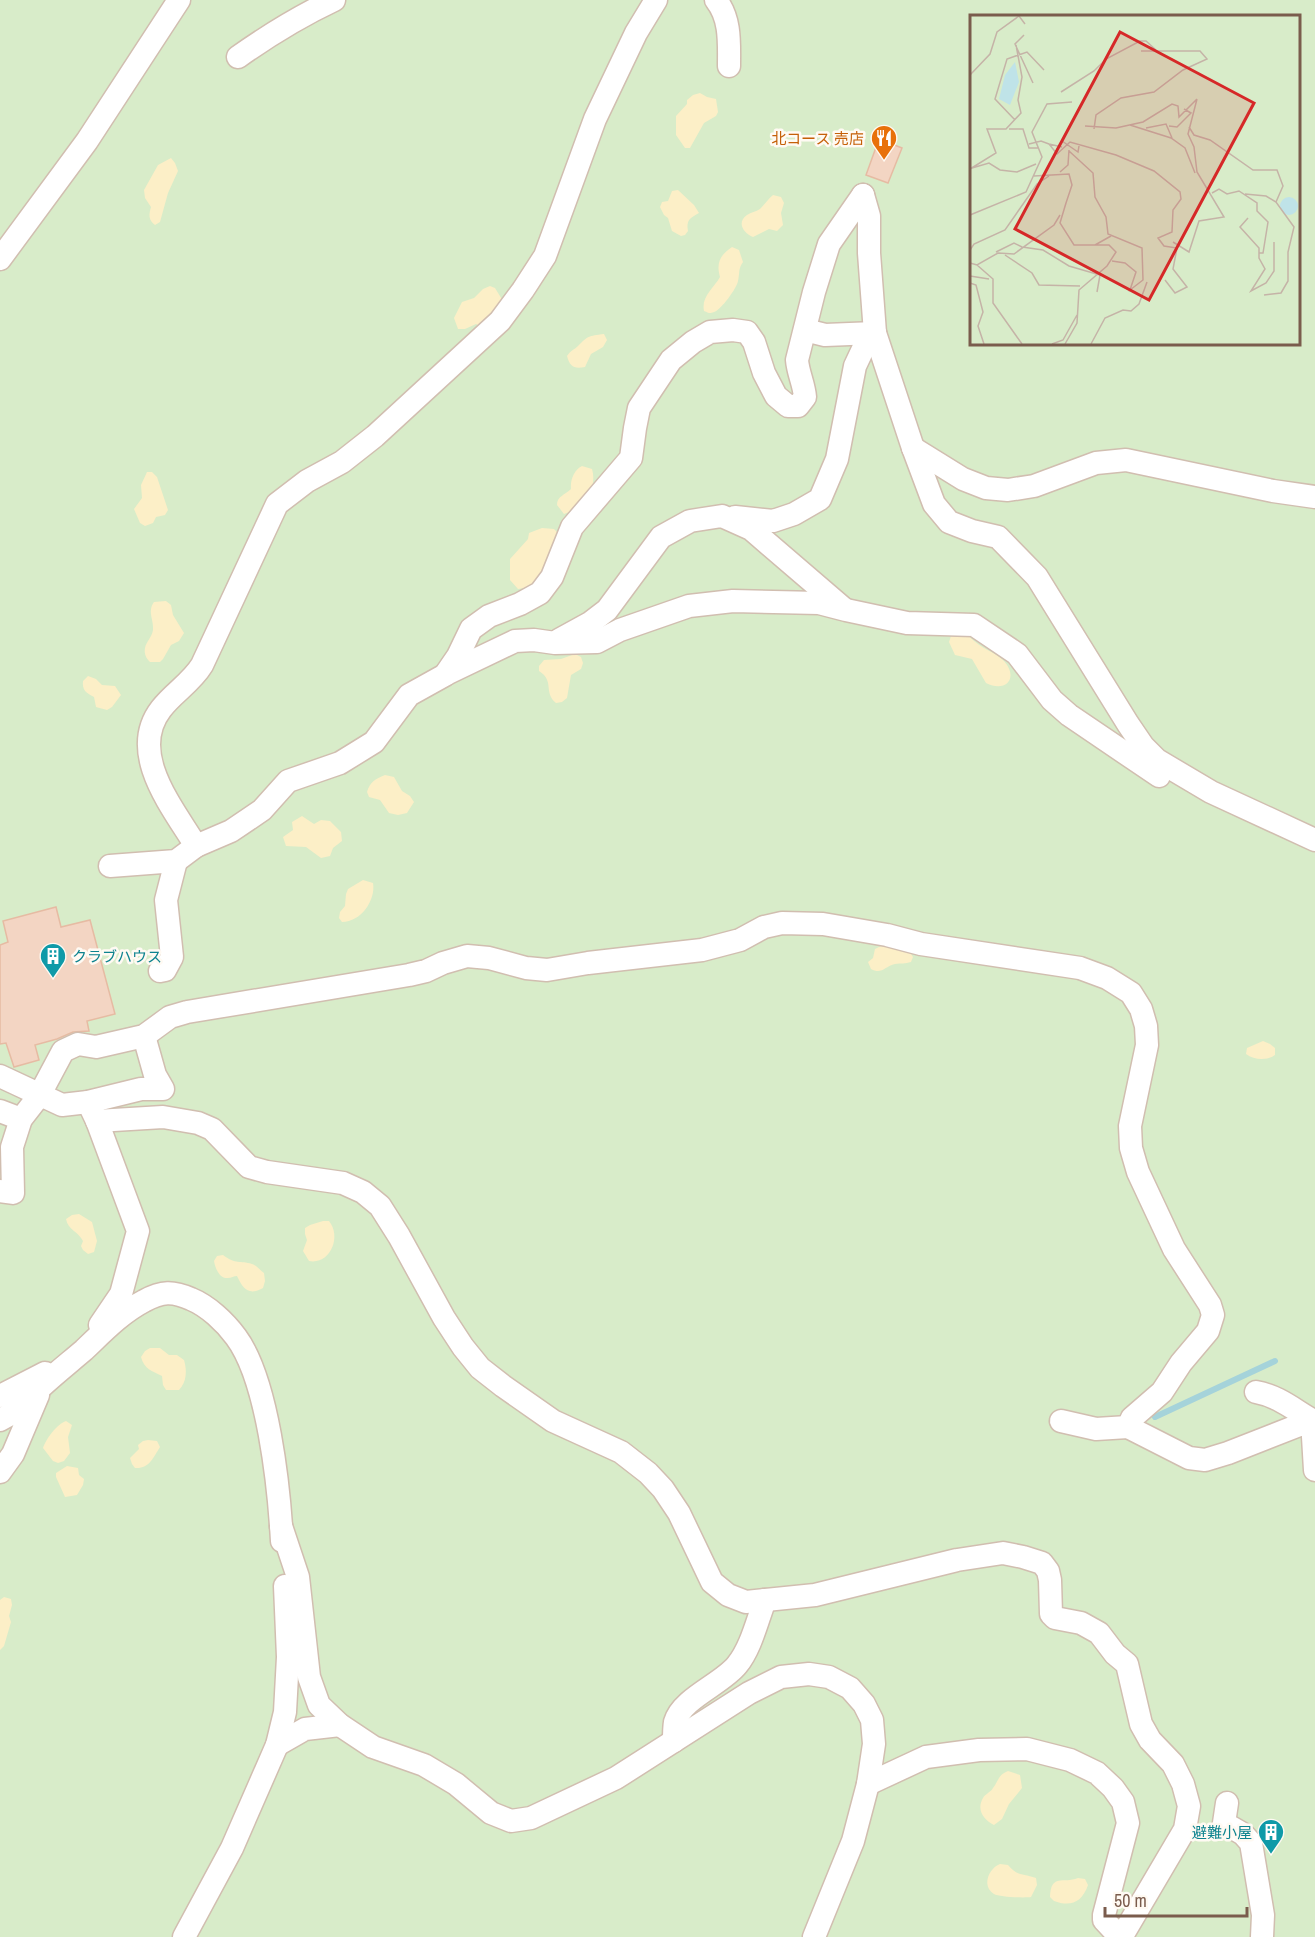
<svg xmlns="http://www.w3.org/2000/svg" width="1315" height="1937" font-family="'Archivo Narrow','Noto Sans JP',sans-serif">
  <rect width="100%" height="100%" fill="#fdf6ec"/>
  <path fill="#d8ecc9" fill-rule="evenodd" d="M 0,0 L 1315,0 L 1315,1937 L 0,1937 ZM 972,16 L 1298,16 L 1298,344 L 972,344 Z"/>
  <g fill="#fcefc7">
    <polygon points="700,93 707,97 716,99 718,112 716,116 704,123 690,148 685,148 676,135 676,116 687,104 687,100 693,95"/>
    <path d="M 171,158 L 175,163 L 178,171 L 168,193 L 160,222 L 155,225 C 148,220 149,214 151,207 L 145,198 L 144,190 L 158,165 Z"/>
    <path d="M 678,190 L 694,205 L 699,213 C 690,218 686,220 688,231 L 685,235 L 681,236 L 672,231 L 668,218 L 664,215 L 660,207 L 662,202 L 668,201 L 672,191 Z"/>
    <path d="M 773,195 L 781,197 L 784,203 L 781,213 L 783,225 L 777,231 L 769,229 L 753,237 C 744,233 736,223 747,215 C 751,212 756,212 760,209 C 765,204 768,199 773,195 Z"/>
    <path d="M 732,247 L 739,250 L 743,262 C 738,269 740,272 738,281 C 737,288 721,310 714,312 C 709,314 709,313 704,311 C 701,297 713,289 720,277 C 716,263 720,255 732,247 Z"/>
    <polygon points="490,286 495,288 503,301 481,327 476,324 465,329 458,329 454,318 462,302 474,298 483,289"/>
    <path d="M 604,334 L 607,340 L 603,347 L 591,354 L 585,367 C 574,369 570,367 567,356 C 571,350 574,350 578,346 C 588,336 588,336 604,334 Z"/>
    <path d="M 582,466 L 592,469 C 598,489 583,508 564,514 L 557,505 C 557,496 565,495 571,489 C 570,480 574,470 582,466 Z"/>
    <polygon points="147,472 152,472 157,477 168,510 165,515 156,517 153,523 145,526 140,523 134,509 142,498 141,485"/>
    <polygon points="542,528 554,529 559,534 541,577 530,587 518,589 510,580 510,559 528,539 529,533"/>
    <path d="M 166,601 L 171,605 L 173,615 L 184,633 L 179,641 L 171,645 L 163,659 L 160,662 L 150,662 C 146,658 144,654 145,648 C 146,642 152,637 153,630 C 154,619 147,612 154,602 Z"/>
    <path d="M 958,633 L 965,633 C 971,638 977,644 984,648 C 991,652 998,655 1004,661 C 1019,678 1006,693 986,683 L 972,659 L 955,655 L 949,642 L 951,636 Z"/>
    <path d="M 575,654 L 581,657 L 583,663 L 581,669 L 571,675 L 567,698 L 562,702 L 556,703 C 543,692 555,681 539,671 L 539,666 L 544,660 L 561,659 Z"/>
    <path d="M 88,676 L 96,679 L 102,685 L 115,686 L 121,695 L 112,707 L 107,710 L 96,707 L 94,697 C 86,693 82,690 83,681 Z"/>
    <path d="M 385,775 L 394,777 L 402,791 L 410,796 L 414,802 L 407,813 L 398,815 L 389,813 L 380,800 L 369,797 L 367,792 C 370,782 375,779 385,775 Z"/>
    <polygon points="302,816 314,824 321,820 330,821 341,832 342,841 333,848 330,856 321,858 306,847 286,846 283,837 293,830 292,822"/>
    <path d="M 363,880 L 373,883 C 376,900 361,922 342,922 L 339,918 L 340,912 L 345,906 L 346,894 L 348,889 Z"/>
    <path d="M 881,946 L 889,946 L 910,952 L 913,957 L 911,962 C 905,964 901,963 895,964 C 885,966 882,975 871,969 L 868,962 L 873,958 L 875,949 Z"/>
    <path d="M 1263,1041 L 1270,1044 L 1275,1048 L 1275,1055 C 1267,1061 1254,1060 1246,1054 L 1247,1048 Z"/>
    <path d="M 79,1214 L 92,1222 L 97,1241 L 94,1252 L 88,1254 L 83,1250 L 81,1246 L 83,1241 C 78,1231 68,1230 66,1219 L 72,1215 Z"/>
    <path d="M 323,1221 L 329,1221 C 342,1237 330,1265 309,1261 L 303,1251 L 307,1240 L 305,1234 L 305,1228 L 310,1225 Z"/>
    <path d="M 223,1255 C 236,1265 240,1260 252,1264 C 256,1265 261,1271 264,1273 L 265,1281 L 263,1288 C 249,1296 243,1289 237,1276 C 234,1276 231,1278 228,1278 C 219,1279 215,1267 214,1261 L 217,1256 Z"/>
    <path d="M 150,1348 L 160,1348 L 169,1355 L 177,1355 L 184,1360 C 187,1370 187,1382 179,1390 L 166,1390 L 163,1385 L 162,1376 C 152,1371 144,1369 141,1357 L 145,1351 Z"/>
    <path d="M 66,1421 L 72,1425 L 68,1437 L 70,1453 L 64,1461 L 58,1463 L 53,1461 L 43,1448 C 46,1439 57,1424 66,1421 Z"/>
    <path d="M 148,1440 L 157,1441 L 160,1447 C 153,1458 149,1469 135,1468 L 132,1464 L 130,1458 L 139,1449 L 138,1445 L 143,1441 Z"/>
    <polygon points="67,1466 78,1468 79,1475 84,1479 83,1485 77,1495 65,1497 56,1477 56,1473"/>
    <polygon points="4,1597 11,1599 12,1605 9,1616 11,1622 4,1646 0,1650 0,1600"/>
    <path d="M 1008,1771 L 1020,1775 L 1022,1788 L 1009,1804 L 1002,1819 L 994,1825 C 984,1820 976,1810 983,1798 C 985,1794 991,1792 993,1788 C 999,1780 998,1775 1008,1771 Z"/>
    <path d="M 1000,1864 L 1008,1865 C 1018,1877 1023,1873 1036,1878 L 1037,1885 L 1031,1897 C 1024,1898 999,1897 994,1894 C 981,1886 989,1868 1000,1864 Z"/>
    <path d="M 1078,1878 L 1085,1879 L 1088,1885 C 1082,1903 1070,1907 1054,1901 L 1050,1897 C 1051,1873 1063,1884 1078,1878 Z"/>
  </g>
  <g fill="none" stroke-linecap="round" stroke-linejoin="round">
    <polyline stroke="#a5d3da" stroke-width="6" points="1155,1417 1275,1361"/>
  </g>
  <g fill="#f3d5c3" stroke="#e6bba3" stroke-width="1.5">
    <polygon points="879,139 902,148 888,183 866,175"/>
    <polygon points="56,907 61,927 90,920 115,1014 87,1021 89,1031 73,1032 57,1039 35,1045 39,1060 14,1067 6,1043 0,1044 0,945 8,942 3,921"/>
  </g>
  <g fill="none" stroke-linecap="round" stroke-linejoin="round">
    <g stroke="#d1beb0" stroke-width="25">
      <g id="minor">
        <path d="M 716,0 C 731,19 729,43 729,66"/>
        <path d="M 238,57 C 269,35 300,16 334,0"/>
        <polyline points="863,195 869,216 869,253 875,333 913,448 934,504 949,522 972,531 998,537 1037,577 1128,724 1143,746 1157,760 1211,792 1315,840"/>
        <polyline points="0,259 87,141 179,0"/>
        <polyline points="805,330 825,335 875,333"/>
        <polyline points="913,448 963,479 986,488 1008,490 1034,486 1096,463 1126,460 1273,491 1315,497"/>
        <polyline points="735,517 773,521 794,514 820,499 837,459 855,366 863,349 875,333"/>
        <polyline points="559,640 590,623 607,610 661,537 690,521 722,516 751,529 843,608"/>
        <polyline points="446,674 515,641 534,640 555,643 597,642 620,630 689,606 733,601 819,603 846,610 907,623 974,625 1017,654 1052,700 1069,715 1159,776"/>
        <path d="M 196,846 C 173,808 127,753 161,709 C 173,693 191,683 202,665 L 277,504 L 307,481 L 342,462 L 375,436 L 500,321 L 523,290 L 545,256 L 595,119 L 636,33 L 656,0"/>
        <path d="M 110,866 L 176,861 L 196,846 L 231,831 L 262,810 L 288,781 L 340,763 L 374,742 L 409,695 L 445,675 L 458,656 L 471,629 L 489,616 L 520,604 L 540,593 L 552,577 L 572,527 L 631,458 L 635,428 L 639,408 L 671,360 L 693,342 L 710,332 L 733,330 L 747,332 L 754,342 L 764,373 L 776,396 L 788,406 L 798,406 L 805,397 C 804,384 798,373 797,360 L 814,292 L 829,244 L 863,195"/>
        <polyline points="160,971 165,970 172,957 166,900 176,861"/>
        <polyline points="0,1076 62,1105 88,1102 141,1089 163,1089 155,1075 144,1036"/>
        <polyline points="88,1102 97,1121 138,1231 121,1294 100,1325"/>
        <polyline points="0,1111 21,1119"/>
        <polyline points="97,1121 163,1117 198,1123 212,1129 249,1167 267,1172 343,1183 363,1192 380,1206 399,1236 444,1318 463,1347 480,1368 503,1386 553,1421 621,1452 648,1473 663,1489 679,1513 712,1582 728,1595 746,1602 815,1595 957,1560 1003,1553 1023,1557 1042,1563 1048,1571 1050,1580 1051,1614 1055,1618 1081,1623 1099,1633 1115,1654 1127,1664 1141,1724 1150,1740 1173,1764 1183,1784 1189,1806 1185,1829 1122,1936 1117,1934 1104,1920 1104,1915 1128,1823 1123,1802 1113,1788 1097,1773 1070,1760 1027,1749 979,1750 926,1757 868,1784"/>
        <polyline points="0,1191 13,1193 12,1147 21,1119 39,1096 63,1051 78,1044 96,1047 144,1036 170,1017 187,1012 409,975 426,971 443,963 467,956 489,958 526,968 547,970 588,963 702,950 740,940 764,927 782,923 823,924 887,935 921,944 1080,968 1107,978 1131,993 1141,1009 1146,1026 1147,1045 1130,1126 1131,1148 1138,1172 1174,1249 1210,1305 1213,1315 1208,1331 1181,1363 1162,1392 1132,1418 1128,1427 1189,1458 1205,1460 1228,1453 1312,1420 1315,1470"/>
        <path d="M 1256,1392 C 1278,1396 1293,1409 1312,1420 L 1315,1421"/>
        <polyline points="0,1396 45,1373"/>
        <path d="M 0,1420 C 20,1410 26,1400 42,1386 C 56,1373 70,1362 84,1350 C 103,1332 121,1313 144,1301 C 162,1291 173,1291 191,1299 C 208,1306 225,1322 236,1337 C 268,1380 279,1487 282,1541"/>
        <polyline points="1061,1421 1096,1429 1128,1427"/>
        <polyline points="0,1472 13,1454 38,1395"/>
        <polyline points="281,1526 298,1577 309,1677 319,1705 340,1725 373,1747 424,1765 456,1784 491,1813 511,1821 531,1818 616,1778 749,1693 781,1677 809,1674 829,1677 850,1688 864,1704 872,1720 874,1744 868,1784 853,1841 814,1937"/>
        <path d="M 674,1741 C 674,1735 674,1728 675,1722 C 682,1698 722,1684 737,1665 C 751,1648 757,1621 765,1600"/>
        <polyline points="277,1745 305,1729 340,1725"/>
        <polyline points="1227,1803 1224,1823 1243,1834 1251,1843 1263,1915 1262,1937"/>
        <polyline points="184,1937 232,1848 277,1745 285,1712 288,1657 285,1586"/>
      </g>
    </g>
    <use href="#minor" stroke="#fff" stroke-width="22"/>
  </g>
  <defs>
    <g id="restaurant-pin" transform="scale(1.35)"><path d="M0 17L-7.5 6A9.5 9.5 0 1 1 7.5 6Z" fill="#e8710a" stroke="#fffaf3"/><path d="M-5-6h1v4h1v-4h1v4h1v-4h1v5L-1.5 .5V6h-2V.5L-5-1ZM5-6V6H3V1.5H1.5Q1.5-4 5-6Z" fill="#fff"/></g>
    <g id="building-pin" transform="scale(1.35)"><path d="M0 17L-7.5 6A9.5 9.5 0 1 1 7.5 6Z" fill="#0f9aa8" stroke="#fffaf3"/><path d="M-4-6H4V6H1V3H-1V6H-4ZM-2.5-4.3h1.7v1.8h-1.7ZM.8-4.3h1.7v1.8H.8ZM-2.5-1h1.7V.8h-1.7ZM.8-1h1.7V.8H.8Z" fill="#fff"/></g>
  </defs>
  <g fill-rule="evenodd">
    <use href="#restaurant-pin" x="884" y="138"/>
    <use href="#building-pin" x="53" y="956"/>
    <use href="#building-pin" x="1271" y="1832"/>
  </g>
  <g text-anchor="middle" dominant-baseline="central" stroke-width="5" stroke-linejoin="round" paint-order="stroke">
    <g font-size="15" fill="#c56008" stroke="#fffaf3" text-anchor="end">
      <text x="864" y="138">北コース 売店</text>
    </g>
    <g font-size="15" fill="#0d838f" stroke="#fffaf3" text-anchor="start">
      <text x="72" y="956">クラブハウス</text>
      <text x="1252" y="1832" text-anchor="end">避難小屋</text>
    </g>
  </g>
  <g transform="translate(970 15)">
    <rect width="330" height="330" fill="#fdf6ec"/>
    <path d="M 0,1 L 330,1 L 330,329 L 0,329 Z" fill="#d8ecc9"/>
    <path d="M 45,47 L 49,67 L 40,90 L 29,84 L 35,60 ZM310 191a9 9 0 1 1 18 0a9 9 0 1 1-18 0Z" fill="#bfe3e8"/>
    <path fill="none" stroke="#c5b3a7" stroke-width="1.5" d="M 54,20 L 45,29 L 63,68M 0,60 L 20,39 L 27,17 L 49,1 L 55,9M 91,77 L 124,56 L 136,44 L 170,26 L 176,26 L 186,35M 45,105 L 25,84 L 37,44 L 57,37 L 74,55M 160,110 L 201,123 L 215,133 L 225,158M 115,111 L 146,113 L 173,107 L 202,89 L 208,91 L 209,102 L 227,84M 199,111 L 207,112 L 221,98 L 214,94M 219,112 L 224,120 L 240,125 L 283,155 L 307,155 L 313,171 L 306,187M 176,113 L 196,109 L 202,123M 39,114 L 53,114 L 59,133 L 68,133M 124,114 L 126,100 L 151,83 L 184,77 L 213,55 L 237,44 L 230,36 L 171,36M 92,126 L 108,137 L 109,131M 59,129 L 71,126 L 79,129M 92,132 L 79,129 L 87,139 L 100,127 L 146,140 L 184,156 L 210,177 L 211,184 L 203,195 L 202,217 L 188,223 L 194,231 L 207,233 L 203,254 L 217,272 L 205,278 L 195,265M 99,136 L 123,158 L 125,182 L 136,202 L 138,219 L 172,233 L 173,265 L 160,275 L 166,257 L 155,248 L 142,246M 2,153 L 19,148 L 30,155 L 47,157 L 66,149M 0,154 L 26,138 L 17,114 L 36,114 L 51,98 L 48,85 L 52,62 L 46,30M 90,157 L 98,150 L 99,135M 64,161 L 99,159 L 102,170 L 96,188M 242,178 L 249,174 L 257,179 L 269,176 L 287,188 L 287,196 L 298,207 L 293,238 L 289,238M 275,179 L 296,181 L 306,187 L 324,212 L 318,237 L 318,266 L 311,278 L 294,280M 0,200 L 56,177 L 72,142 L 62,117 L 77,89 L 102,87M 278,203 L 270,212 L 289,233 L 289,243 L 295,254 L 281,276 L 296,268 L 304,256 L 304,227M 203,227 L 219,237 L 229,206 L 254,202 L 227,157 L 224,132 L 218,119 L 227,84M 125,230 L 141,221M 52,232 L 73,235 L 99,251 L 130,260 L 127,277M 0,235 L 4,229 L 35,215 L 67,169 L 79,161M 26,237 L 44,228 L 52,232M 35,240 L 62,258 L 69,270 L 110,271M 0,248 L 7,250 L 28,238 L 44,239 L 84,210 L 90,200M 7,250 L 23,264 L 23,288 L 52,329M 0,261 L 19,264M 0,268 L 6,270 L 13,297 L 8,311 L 14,329M 82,329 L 93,325 L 107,300M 95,329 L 107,308 L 109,275 L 137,251 L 146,237 L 139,230 L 104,230 L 90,208 L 96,188M 121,329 L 135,303 L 153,295 L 161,296 L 169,289 L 177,267"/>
    <path fill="#d62828" fill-opacity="0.15" stroke="#d62828" stroke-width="3" d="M 150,17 L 284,88 L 179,285 L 45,214 Z"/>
    <rect width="330" height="330" fill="none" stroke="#7a5c4d" stroke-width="3"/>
  </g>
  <path d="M1105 1907v9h142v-9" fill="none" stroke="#7a5c4d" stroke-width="3"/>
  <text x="1114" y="1907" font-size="18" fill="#7a5c4d" stroke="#fffaf3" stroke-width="4.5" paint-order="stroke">50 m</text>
</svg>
